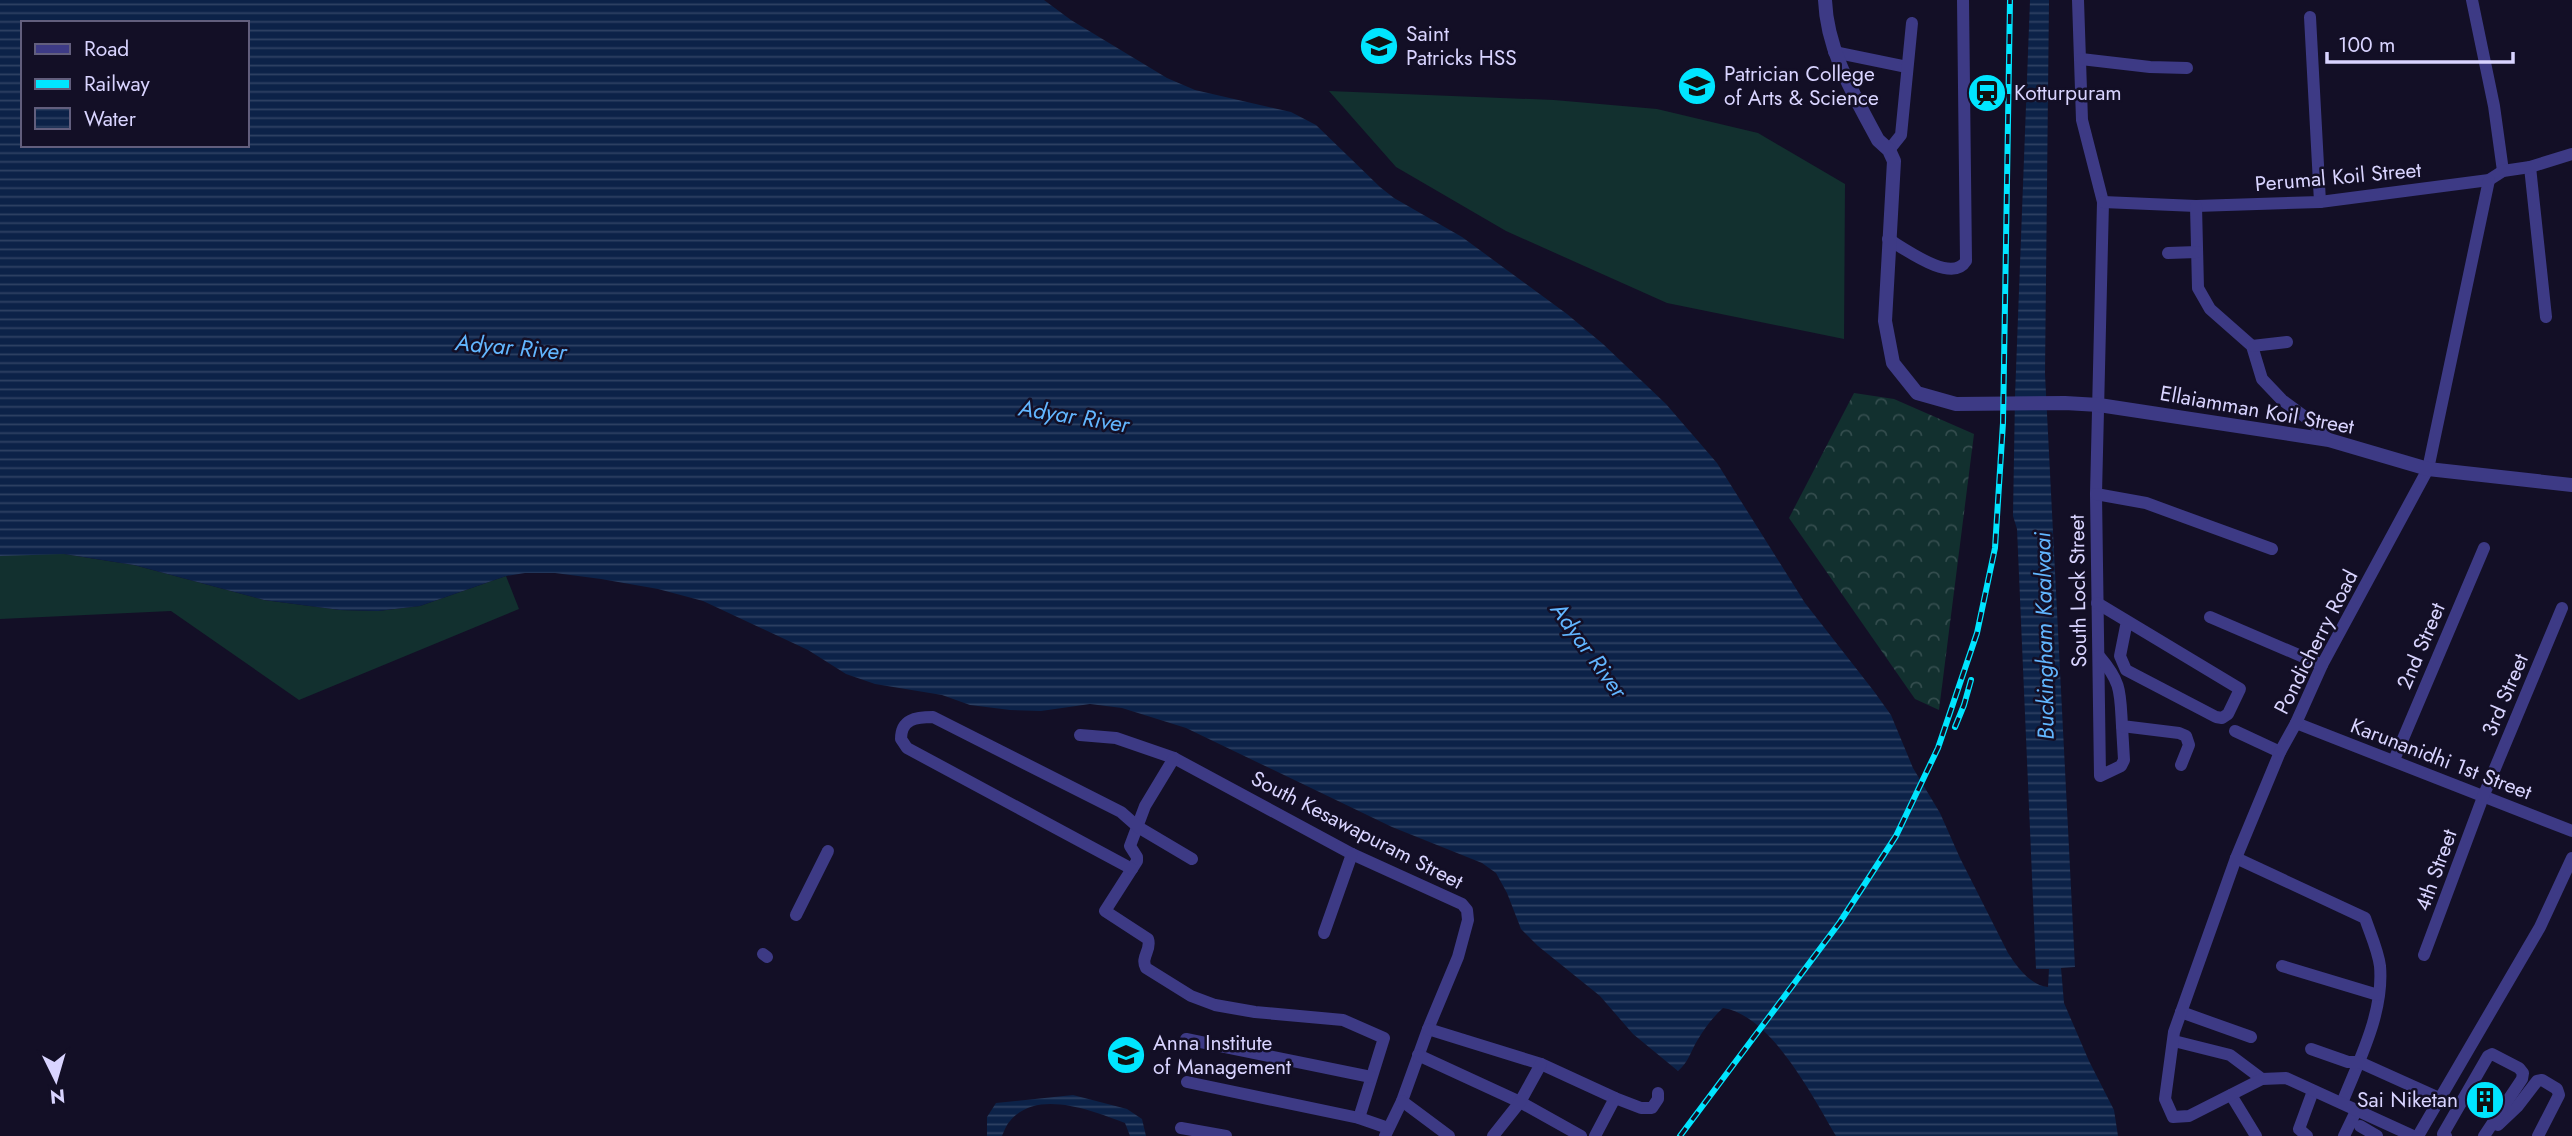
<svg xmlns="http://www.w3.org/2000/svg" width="2572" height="1136" font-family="Jost,sans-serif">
  <defs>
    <pattern id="forest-crowns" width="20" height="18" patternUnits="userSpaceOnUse" patternTransform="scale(1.75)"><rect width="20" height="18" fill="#12302f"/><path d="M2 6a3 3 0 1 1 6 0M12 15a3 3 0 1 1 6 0" fill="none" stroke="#344d4e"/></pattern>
    <pattern id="water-rules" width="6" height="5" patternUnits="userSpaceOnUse" patternTransform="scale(1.75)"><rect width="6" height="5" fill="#0c2248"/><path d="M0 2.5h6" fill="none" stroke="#2f4163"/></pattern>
  </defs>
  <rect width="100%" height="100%" fill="#130f26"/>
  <g fill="#12302f">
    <polygon points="1329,91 1554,100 1657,109 1758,133 1845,184 1844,339 1667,303 1506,231 1396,167"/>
    <polygon points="15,554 64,554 134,565 264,600 340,610 378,611 420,606 506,576 519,609 299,700 171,611 0,619 0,556"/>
  </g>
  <polygon fill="url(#forest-crowns)" points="1854,393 1894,399 1974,434 1939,710 1915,699 1789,518"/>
  <g fill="url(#water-rules)" fill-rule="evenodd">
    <path d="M 0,0 L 1044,0 L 1071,20 L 1167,78 L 1195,90 L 1291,112 L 1316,125 L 1380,187 L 1394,198 L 1462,237 L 1567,314 L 1603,344 L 1666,404 L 1717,463 L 1805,603 L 1873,690 L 1891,715 L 1913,768 L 1940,813 L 1960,858 L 2008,953 C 2018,968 2030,985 2048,987 L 2049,969 L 2036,969 L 2017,529 L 2013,516 L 2015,396 L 2030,0 L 2049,0 L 2045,374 L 2075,967 L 2061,968 L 2064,1003 L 2089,1061 L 2114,1110 L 2118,1136 L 1836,1136 C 1813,1097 1771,1015 1723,1008 C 1713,1017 1704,1029 1697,1041 C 1691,1051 1688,1063 1678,1071 L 1633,1034 L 1600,996 L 1538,946 L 1521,929 L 1507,893 L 1496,873 L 1482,863 L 1392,827 L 1186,728 L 1122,708 L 1090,704 L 1041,711 L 1010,710 L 970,705 L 942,695 L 875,684 L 846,674 L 808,650 L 703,601 L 658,589 L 601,579 L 555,573 L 525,573 L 506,576 L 420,606 L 378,611 L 340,610 L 264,600 L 134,565 L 64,554 L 0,556 ZM 23,23 L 247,23 L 247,145 L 23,145 Z"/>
    <path d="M 1073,1095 L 1127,1109 L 1142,1119 L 1146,1136 L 1130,1136 L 1125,1123 C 1093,1111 1037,1088 1010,1121 C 1006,1125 1004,1132 1002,1136 L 987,1136 L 987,1117 L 996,1103 Z"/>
  </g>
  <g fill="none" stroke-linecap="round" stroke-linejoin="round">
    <g stroke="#3d3a85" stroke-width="12">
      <polyline points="2078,0 2082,120 2103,202 2096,494 2100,776 2121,766 2124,760 2122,726"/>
      <polyline points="2472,0 2494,106 2503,171"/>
      <polyline points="2310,17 2320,202"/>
      <polyline points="1834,52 1907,67"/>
      <polyline points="2081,59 2150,67 2187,68"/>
      <polyline points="1889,150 1901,135 1912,23"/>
      <polyline points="2530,167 2546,317"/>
      <polyline points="2103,202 2196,206 2320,202 2489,180 2503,171 2530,167 2572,154"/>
      <polyline points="2196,206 2198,288 2210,309 2252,346 2262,379 2282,400 2312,422 2329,440"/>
      <path d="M 1888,239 C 1905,249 1952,284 1966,261 L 1963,0"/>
      <polyline points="2168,253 2197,252"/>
      <polyline points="2252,346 2287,342"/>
      <polyline points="2096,494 2146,503 2272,549"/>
      <polyline points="2097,603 2240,689 2228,714 2222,718 2216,717 2126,670 2120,656 2127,621"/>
      <polyline points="2210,617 2322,665"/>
      <path d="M 2099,656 C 2122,683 2120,692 2122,726 L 2179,733 L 2186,736 L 2189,745 L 2181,765"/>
      <polyline points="2296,723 2572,831"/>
      <polyline points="2235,731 2280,752"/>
      <polyline points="1080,735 1116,738 1174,758 1352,854 1462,904 1467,910 1468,920 1458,957 1428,1029 1402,1101 1385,1136"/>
      <path d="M 1174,758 L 1145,806 L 1130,846 L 1137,857 L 1137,861 L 1105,911 L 1148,939 C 1152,950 1140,957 1146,968 L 1191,996 L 1215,1005 L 1255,1012 L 1343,1020 L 1384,1038 L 1359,1118"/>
      <polyline points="2394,760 2484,548"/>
      <path d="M 2236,858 L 2365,918 C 2370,933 2378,950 2380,966 C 2384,1013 2359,1060 2342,1103"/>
      <path d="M 1132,869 L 907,748 L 901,739 C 901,719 916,717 933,717 L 1121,812 L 1138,827 L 1192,859"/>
      <polyline points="796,915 828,851"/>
      <polyline points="1324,933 1352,854"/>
      <polyline points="763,954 767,957"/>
      <polyline points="2424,955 2483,797 2562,608"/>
      <polyline points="2282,966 2378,995"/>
      <polyline points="2181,1012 2251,1037"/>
      <polyline points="1428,1029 1541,1064 1615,1098 1641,1108 1652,1108 1658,1099 1658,1093"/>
      <polyline points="1186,1039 1371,1077"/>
      <polyline points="2174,1041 2230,1055 2262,1079"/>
      <polyline points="2311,1049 2348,1062 2359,1062 2439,1098"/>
      <polyline points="1418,1055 1520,1102 1581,1136"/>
      <polyline points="1187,1082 1359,1118 1388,1128"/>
      <polyline points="2231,1095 2256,1136"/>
      <polyline points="1402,1101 1449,1136"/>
      <polyline points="2498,1125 2517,1107 2537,1081 2542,1080 2557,1089 2559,1095 2538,1136"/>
      <polyline points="2360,1126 2377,1136"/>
      <polyline points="1181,1128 1226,1136"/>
      <polyline points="1493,1136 1520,1102 1541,1064"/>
      <polyline points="1595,1136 1615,1098"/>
      <polyline points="2307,1136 2299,1129 2313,1091"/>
      <polyline points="2344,1136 2356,1111"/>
      <polyline points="2413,1136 2286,1078 2262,1079 2189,1116 2173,1117 2165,1099 2174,1032 2236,858 2280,752 2296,723 2322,665 2428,469 2489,180"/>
      <polyline points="2418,1136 2540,927 2572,858"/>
      <polyline points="2446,1136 2443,1134 2488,1056 2492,1054 2519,1068 2523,1073 2522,1079 2484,1136"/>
    </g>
    <path stroke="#3d3a85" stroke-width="14" d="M 1825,0 C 1827,51 1854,95 1878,140 L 1889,150 L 1894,161 L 1885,321 L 1893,363 L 1917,393 L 1956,404 L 2065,403 L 2099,405 L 2329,440 L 2428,469 L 2572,485"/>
    <g stroke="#00e5ff" stroke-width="6">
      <g id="rail">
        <polyline points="1955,727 1964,705 1971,680"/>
        <polyline points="1680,1136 1840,922 1896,836 1938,748 1977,633 1995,548 2003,423 2010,0"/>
      </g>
    </g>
    <use href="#rail" stroke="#130f26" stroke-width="3.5" stroke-dasharray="10" stroke-linecap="butt"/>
  </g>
  <defs>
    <g id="school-disc" transform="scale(2.0125)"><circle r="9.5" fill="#00e5ff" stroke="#130f26"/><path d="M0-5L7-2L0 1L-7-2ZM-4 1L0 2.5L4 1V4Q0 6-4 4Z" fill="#111"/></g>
    <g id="university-disc" transform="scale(2.0125)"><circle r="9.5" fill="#00e5ff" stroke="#130f26"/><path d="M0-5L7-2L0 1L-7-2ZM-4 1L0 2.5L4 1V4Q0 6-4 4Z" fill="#111"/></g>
    <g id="station-disc" transform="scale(2.0125)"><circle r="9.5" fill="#00e5ff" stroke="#130f26"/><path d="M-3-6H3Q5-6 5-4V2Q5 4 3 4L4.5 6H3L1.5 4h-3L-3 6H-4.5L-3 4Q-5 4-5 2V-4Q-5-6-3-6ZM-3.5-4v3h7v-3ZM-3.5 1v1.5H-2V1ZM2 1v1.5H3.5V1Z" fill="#111"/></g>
    <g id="building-disc" transform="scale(2.0125)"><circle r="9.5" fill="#00e5ff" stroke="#130f26"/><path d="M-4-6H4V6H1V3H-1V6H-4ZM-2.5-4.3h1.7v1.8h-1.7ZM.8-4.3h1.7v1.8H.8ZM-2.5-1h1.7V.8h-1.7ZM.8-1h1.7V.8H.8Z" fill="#111"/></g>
  </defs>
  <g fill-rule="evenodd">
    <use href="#school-disc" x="1379" y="46"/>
    <use href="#university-disc" x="1697" y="86"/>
    <use href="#station-disc" x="1987" y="93"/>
    <use href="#university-disc" x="1126" y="1055"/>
    <use href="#building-disc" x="2485" y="1100"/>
  </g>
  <g text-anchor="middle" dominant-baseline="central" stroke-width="5" stroke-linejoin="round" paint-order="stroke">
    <g font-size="21" fill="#d9d4ff" stroke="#130f26" text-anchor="start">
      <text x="1406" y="34">Saint<tspan x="1406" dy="24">Patricks HSS</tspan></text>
      <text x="1724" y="74">Patrician College<tspan x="1724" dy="24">of Arts &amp; Science</tspan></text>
      <text x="2014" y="93">Kotturpuram</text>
      <text x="1153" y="1043">Anna Institute<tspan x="1153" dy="24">of Management</tspan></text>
      <text x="2458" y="1100" text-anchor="end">Sai Niketan</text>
    </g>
    <g font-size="21" fill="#d9d4ff" stroke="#130f26">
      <text transform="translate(2338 177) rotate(-5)">Perumal Koil Street</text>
      <text transform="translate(2257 410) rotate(10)">Ellaiamman Koil Street</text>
      <text transform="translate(2078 591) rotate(-91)">South Lock Street</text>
      <text transform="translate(2316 642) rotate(-63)">Pondicherry Road</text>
      <text transform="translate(2421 646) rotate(-67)">2nd Street</text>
      <text transform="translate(2505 695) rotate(-67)">3rd Street</text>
      <text transform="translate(2441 759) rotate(21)">Karunanidhi 1st Street</text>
      <text transform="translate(1357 830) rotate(27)">South Kesawapuram Street</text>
      <text transform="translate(2436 870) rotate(-70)">4th Street</text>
    </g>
    <g font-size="23" font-style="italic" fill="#62b6ff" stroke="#130f26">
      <text transform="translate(511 347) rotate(5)">Adyar River</text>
      <text transform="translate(1074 416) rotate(9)">Adyar River</text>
      <text transform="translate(2044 636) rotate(-91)">Buckingham Kaalvaai</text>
      <text transform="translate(1589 650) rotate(54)">Adyar River</text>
    </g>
  </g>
  <rect x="21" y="21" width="228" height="126" fill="#130f26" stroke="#625e7d" stroke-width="2"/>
  <rect x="35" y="44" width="35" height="10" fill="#3d3a85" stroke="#625e7d" stroke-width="2"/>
  <text x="84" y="56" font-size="21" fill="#d9d4ff">Road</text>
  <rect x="35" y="79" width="35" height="10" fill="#00e5ff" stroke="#625e7d" stroke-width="2"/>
  <text x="84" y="91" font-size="21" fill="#d9d4ff">Railway</text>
  <rect x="35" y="108" width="35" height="21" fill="url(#water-rules)" stroke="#625e7d" stroke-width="2"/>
  <text x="84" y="126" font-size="21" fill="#d9d4ff">Water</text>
  <g transform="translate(56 1080) rotate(175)" stroke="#130f26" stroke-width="5" paint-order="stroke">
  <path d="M0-5L12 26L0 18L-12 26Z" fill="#d9d4ff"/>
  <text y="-10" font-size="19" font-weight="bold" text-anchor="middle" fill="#d9d4ff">N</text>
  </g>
  <path d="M2327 52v10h186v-10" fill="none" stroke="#d9d4ff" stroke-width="3.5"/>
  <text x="2338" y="52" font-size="21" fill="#d9d4ff" stroke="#130f26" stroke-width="5" paint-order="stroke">100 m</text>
</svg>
